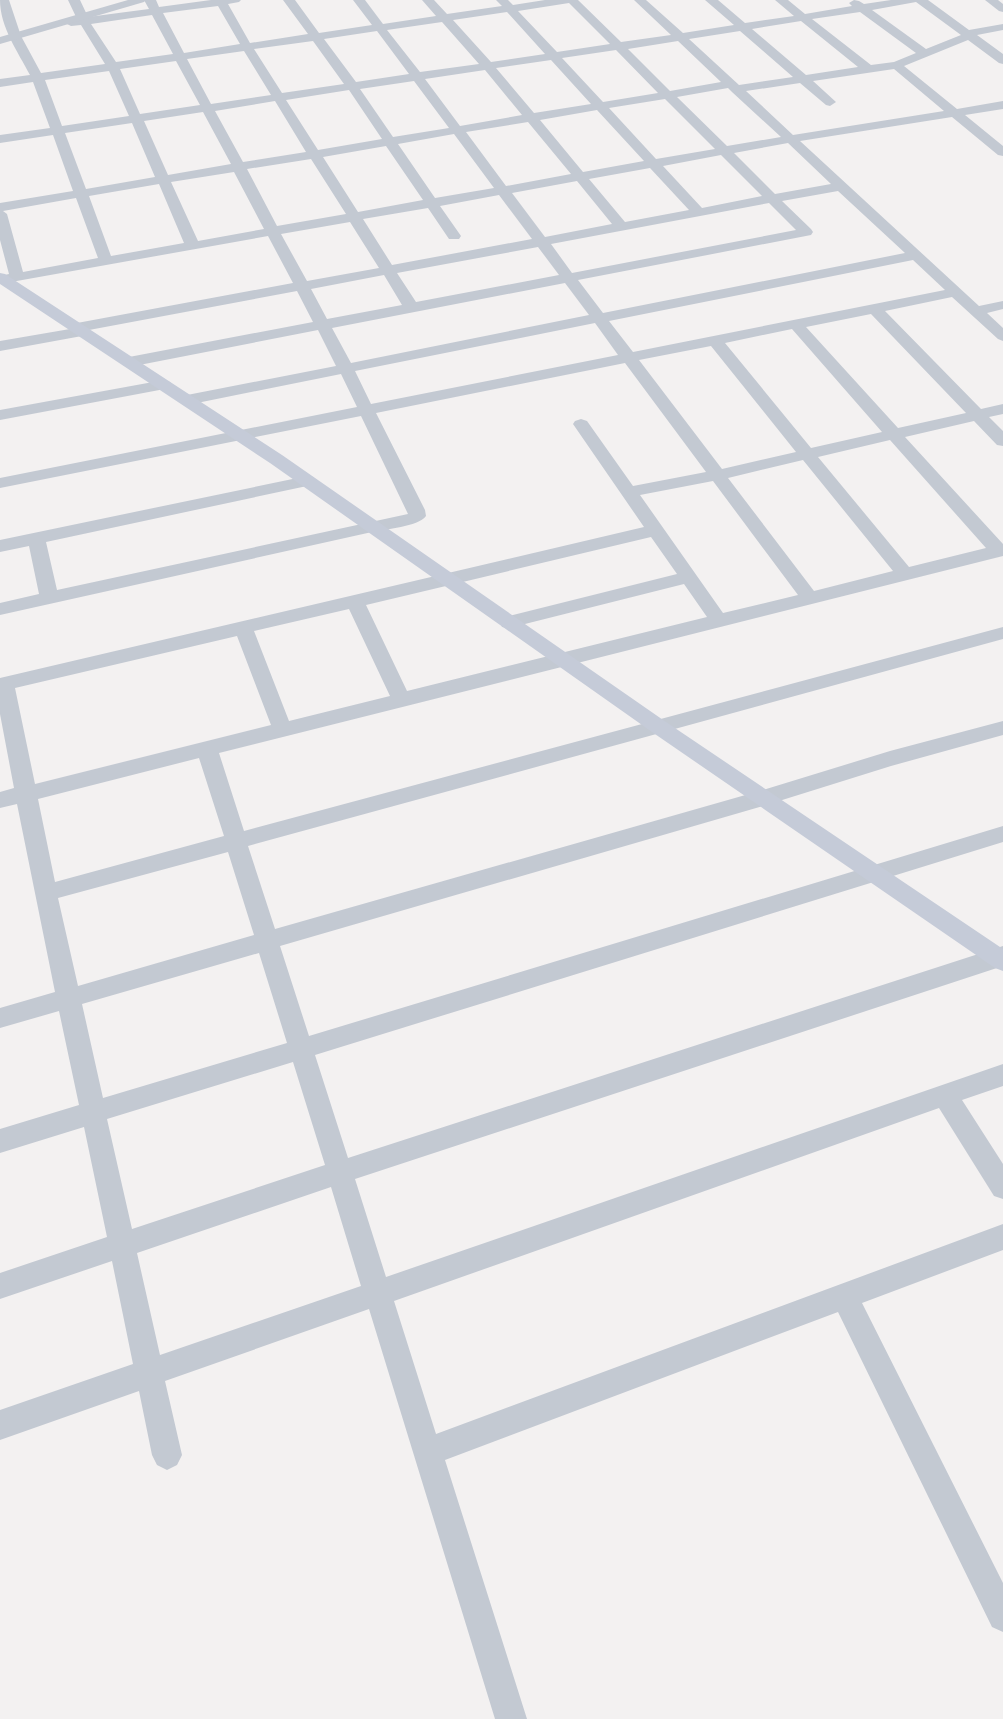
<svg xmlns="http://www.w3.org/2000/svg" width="1003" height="1719" font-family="'Sofia Sans Condensed',sans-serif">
  <rect width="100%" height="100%" fill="#f3f1f1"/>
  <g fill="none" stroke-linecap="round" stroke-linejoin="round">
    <g fill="#c3c9d2" fill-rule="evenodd">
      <path d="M 0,0 L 9,0 L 21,36 L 41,73 L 105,64 L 81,25 L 71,26 L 65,23 L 67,21 L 77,19 L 68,0 L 80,0 L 88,17 L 149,9 L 144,0 L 156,0 L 159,7 L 211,0 L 241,0 L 239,2 L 228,4 L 250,43 L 308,34 L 283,0 L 295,0 L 319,33 L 372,25 L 353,0 L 365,0 L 383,24 L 436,16 L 422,0 L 434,0 L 447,14 L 502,6 L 496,0 L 508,0 L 513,5 L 545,0 L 578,0 L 621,42 L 671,35 L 634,0 L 646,0 L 683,33 L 734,25 L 705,0 L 718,0 L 745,23 L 794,16 L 775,0 L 788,0 L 805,14 L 852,6 L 849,3 L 854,0 L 859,1 L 864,4 L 891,0 L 928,0 L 969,30 L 1003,24 L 1003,30 L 977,35 L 1003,54 L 1003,64 L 999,63 L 968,40 L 904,66 L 957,109 L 1003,101 L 1003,109 L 965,115 L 1003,146 L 1003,156 L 998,155 L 952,117 L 800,141 L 979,306 L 1003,301 L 1003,309 L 987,313 L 1003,328 L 1003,341 L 998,339 L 952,297 L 885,311 L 981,409 L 1003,404 L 1003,414 L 989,417 L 1003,431 L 1003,446 L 997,445 L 974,421 L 905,437 L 1003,544 L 1003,556 L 219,753 L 244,831 L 1003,627 L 1003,639 L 248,846 L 275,929 L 763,790 L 890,751 L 1003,721 L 1003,735 L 891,766 L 763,806 L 280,946 L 309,1036 L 1003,826 L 1003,842 L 315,1055 L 348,1158 L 1003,946 L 1003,966 L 355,1179 L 386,1277 L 1003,1064 L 1003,1086 L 962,1100 L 1003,1164 L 1003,1199 L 994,1196 L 939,1108 L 394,1301 L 436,1434 L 1003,1224 L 1003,1250 L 862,1303 L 1003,1583 L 1003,1632 L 992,1627 L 838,1312 L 445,1460 L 527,1719 L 495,1719 L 369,1309 L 165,1381 L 182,1455 L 177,1465 L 167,1470 L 157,1465 L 152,1455 L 139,1391 L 0,1440 L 0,1410 L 133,1364 L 112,1261 L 0,1299 L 0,1273 L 107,1237 L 84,1127 L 0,1153 L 0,1129 L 79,1105 L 59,1011 L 0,1028 L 0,1008 L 55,992 L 17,804 L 0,808 L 0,792 L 14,788 L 0,714 L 0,678 L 644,527 L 573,424 L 575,421 L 581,419 L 587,421 L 633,486 L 706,472 L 625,363 L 376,413 L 425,510 L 426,516 C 418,527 385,529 372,532 L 0,615 L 0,603 L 39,594 L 29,546 L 0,552 L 0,540 L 307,476 L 313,477 L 316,481 L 313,485 L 307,486 L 46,542 L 57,590 L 408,514 L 361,416 L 0,488 L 0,478 L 357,407 L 341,374 L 187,405 L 181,403 L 179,400 L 181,397 L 187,395 L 336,366 L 318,330 L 129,367 L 123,365 L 121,362 L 123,359 L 129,357 L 313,322 L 297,291 L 89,330 L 87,334 L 82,336 L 0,351 L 0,341 L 70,329 L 72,325 L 77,323 L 293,283 L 268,236 L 0,284 L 0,276 L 9,274 L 0,240 L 0,203 L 73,191 L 53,135 L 0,143 L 0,135 L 50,128 L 33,82 L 0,87 L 0,79 L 30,75 C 18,52 0,27 0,0 ZM 916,2 L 961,35 L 926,49 L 872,10 ZM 569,3 L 610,44 L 557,52 L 518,11 ZM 218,6 L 240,44 L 184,53 L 163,13 ZM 507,12 L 545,54 L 491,62 L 453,20 ZM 860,12 L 916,53 L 894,62 L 871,65 L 812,19 ZM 152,15 L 173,54 L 116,62 L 91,24 ZM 801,21 L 858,67 L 806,75 L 752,29 ZM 442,22 L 479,64 L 420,72 L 387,30 ZM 377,31 L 409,74 L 356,82 L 324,39 ZM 740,31 L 793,77 L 739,85 L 689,39 ZM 313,41 L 344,84 L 282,93 L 254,49 ZM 678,41 L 721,82 L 670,91 L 628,49 ZM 616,50 L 658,93 L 603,102 L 562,58 ZM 244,51 L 271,95 L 211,104 L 187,59 ZM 551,60 L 591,104 L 534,113 L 496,68 ZM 176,61 L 200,105 L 140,114 L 120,69 ZM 894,69 L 944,111 L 793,135 L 746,91 L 800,83 L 826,105 L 830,106 L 836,102 L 813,81 ZM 485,70 L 522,115 L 460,126 L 425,79 ZM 109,71 L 129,116 L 62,126 L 45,80 ZM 414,81 L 449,128 L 393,137 L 360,89 ZM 728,88 L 732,92 L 781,137 L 727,146 L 677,97 ZM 349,90 L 382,139 L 318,150 L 286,100 ZM 665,99 L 715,149 L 656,159 L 609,108 ZM 275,101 L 306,152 L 243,162 L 215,111 ZM 597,110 L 644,161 L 583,172 L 540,120 ZM 203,112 L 231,164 L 168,175 L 144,121 ZM 528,122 L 571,174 L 506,186 L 466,132 ZM 132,123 L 155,177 L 86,189 L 65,133 ZM 454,134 L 494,188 L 435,198 L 398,144 ZM 788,143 L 831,184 L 775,194 L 734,153 ZM 386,146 L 423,200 L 358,212 L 323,157 ZM 721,155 L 762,196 L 702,208 L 663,166 ZM 311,159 L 346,214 L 277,226 L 247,169 ZM 650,168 L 689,210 L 625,222 L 589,179 ZM 234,172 L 264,229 L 198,241 L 171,182 ZM 577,181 L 612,224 L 545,237 L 512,193 ZM 159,184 L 184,243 L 111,256 L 89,196 ZM 838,191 L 905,253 L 603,313 L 578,280 L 811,235 L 813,232 L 811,229 L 782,201 ZM 499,195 L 532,239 L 392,265 L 363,219 L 428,208 L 449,239 L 459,239 L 461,236 L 440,206 ZM 76,198 L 98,258 L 23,272 L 7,214 L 3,211 ZM 769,203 L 796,230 L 572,273 L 551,244 ZM 350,222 L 379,268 L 307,281 L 281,234 ZM 538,247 L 559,275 L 416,302 L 397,273 ZM 913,260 L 945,290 L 633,352 L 609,321 ZM 384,275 L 402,305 L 327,319 L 311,289 ZM 565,283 L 589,315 L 351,363 L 332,328 ZM 871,314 L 966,413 L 898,428 L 806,327 ZM 595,323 L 618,355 L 371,404 L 355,371 ZM 792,329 L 882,432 L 811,448 L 725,343 ZM 711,346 L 796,452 L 722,469 L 639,360 ZM 890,440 L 986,548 L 909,567 L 818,457 ZM 803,460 L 893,571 L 814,591 L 728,478 ZM 713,481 L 798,595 L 723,613 L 640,495 ZM 651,537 L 677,574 L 509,616 L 502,617 L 500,622 L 502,627 L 509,628 L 684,584 L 707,617 L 407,691 L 366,605 ZM 349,609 L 390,696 L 289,721 L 254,631 ZM 237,636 L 271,725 L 35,784 L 15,688 ZM 199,758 L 224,836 L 55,882 L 38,799 ZM 228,852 L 254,935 L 78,986 L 58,898 ZM 259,953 L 287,1043 L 103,1098 L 82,1004 ZM 293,1062 L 325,1165 L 132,1229 L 107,1119 ZM 331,1187 L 361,1286 L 160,1355 L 137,1253 Z"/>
      <polygon points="985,0 998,0 1003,4 1003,12 999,11"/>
      <polygon points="164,380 170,382 172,385 170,388 0,420 0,410"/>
    </g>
    <polygon fill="#c3c9d2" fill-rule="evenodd" points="128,0 146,0 144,2 0,44 0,37"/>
    <polygon fill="#c5cbd8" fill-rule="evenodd" points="0,273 5,274 282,455 666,722 1003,949 1003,971 995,968 652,732 270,463 0,284"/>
  </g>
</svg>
